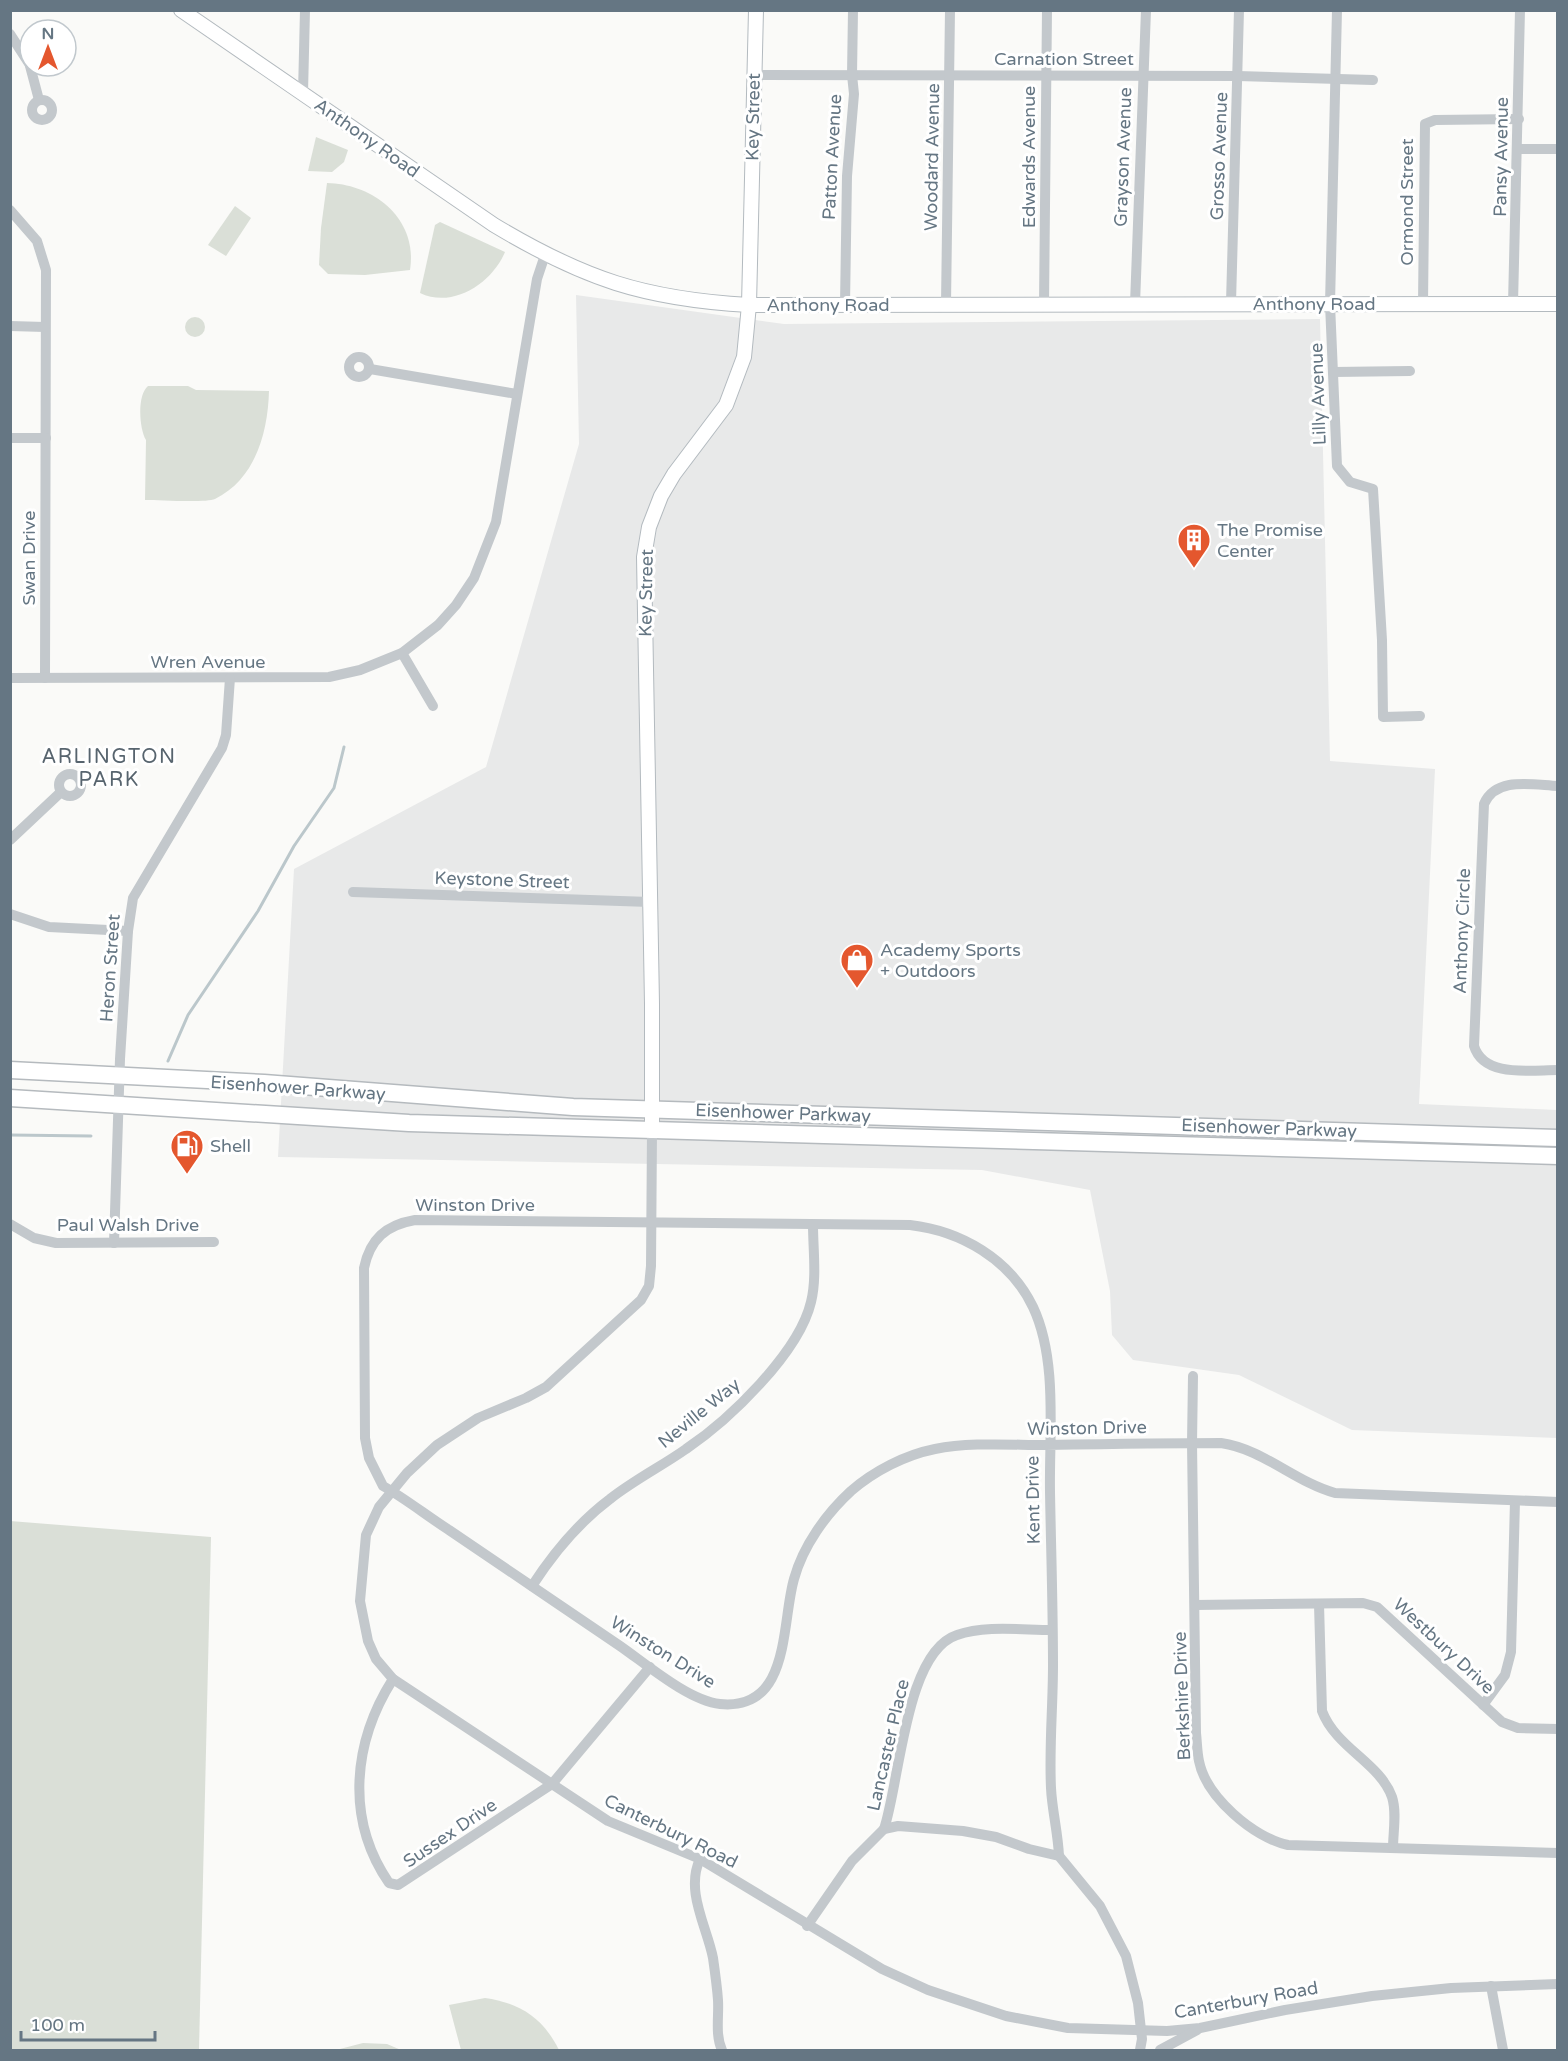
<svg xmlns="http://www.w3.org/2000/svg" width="1568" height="2061" font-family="'Varela Round',sans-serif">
  <rect width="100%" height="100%" fill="#fafaf8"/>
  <polygon fill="#e8e9e9" points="576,295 784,324 1320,319 1330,761 1435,769 1419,1104 1557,1110 1557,1438 1352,1430 1239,1375 1133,1360 1112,1335 1110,1291 1090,1190 982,1170 278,1157 294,869 486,767 579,444"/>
  <g fill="#dadfd7">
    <polygon points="316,137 348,150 344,162 332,172 308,171"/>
    <path d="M 327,183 C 374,184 418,219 410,270 L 365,275 L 328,274 L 319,265 L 321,228 Z"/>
    <polygon points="235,206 251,218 226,256 208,245"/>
    <path d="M 440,222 L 505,252 C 492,283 453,309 420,293 L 435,225 Z"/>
    <circle cx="195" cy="327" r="10"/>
    <path d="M 148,386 L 188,386 L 196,390 L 269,391 C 268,431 256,479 215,499 C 206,503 158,500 145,500 L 146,440 C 139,428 137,395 148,386 Z"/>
    <polygon points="10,1521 211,1537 199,2050 11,2050"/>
    <path d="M 485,1998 C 520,2003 543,2018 559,2050 L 461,2050 L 449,2005 Z"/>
    <polygon points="363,2043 387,2044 401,2050 336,2050"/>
  </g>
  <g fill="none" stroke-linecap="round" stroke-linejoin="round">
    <g stroke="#bbc7cb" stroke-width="3">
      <polyline points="168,1061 188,1015 258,911 294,846 334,788 344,747"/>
      <polyline points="10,1135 91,1136"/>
    </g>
    <g stroke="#b3babf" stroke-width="16">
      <g id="secondary">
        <path d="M 181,10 L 494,225 C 584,279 644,299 749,305 L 1558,304"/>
        <polyline points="652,1131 652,1004 644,557 649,527 661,496 674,474 726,405 744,357 749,305 756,10"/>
      </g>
    </g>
    <g stroke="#b5babe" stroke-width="19">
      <g id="primary">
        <polyline points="10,1070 264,1083 573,1107 1558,1138"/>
        <polyline points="10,1098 409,1123 1558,1156"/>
      </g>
    </g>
    <g stroke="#c3c8cc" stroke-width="10">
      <polyline points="1337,10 1330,304 1337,466 1350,482 1373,489 1382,640 1383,717 1420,716"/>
      <polyline points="10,34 30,65"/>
      <polyline points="30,66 39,100"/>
      <polyline points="754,75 1238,76 1373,80"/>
      <polyline points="303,93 305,10"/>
      <circle cx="42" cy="110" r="10"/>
      <polyline points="1518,149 1558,149"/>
      <polyline points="10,210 37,241 46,270 45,678"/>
      <polyline points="1231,303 1239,10"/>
      <polyline points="946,304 950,10"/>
      <polyline points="1044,304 1047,10"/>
      <polyline points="1135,304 1146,10"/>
      <polyline points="1423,304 1425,124 1435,120 1519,119"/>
      <polyline points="1513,304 1520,10"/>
      <polyline points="845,305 847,176 854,94 852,75 853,10"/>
      <polyline points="10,326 45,327"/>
      <circle cx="359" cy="367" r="10"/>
      <polyline points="370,369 517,394"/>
      <polyline points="1334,372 1410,371"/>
      <polyline points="10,438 46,438"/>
      <polyline points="402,653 433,706"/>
      <polyline points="10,678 329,677 360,670 402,653 438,625 456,605 474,578 496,522 537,279 545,255"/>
      <circle cx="70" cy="785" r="11"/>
      <path d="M 1558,786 C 1533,785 1496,776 1484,804 L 1474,1046 C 1484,1078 1530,1070 1558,1070"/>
      <polyline points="10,840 61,792"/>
      <polyline points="353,892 650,902"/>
      <polyline points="10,914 49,927 128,931"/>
      <polyline points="652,1131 651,1266 649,1286 641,1300 546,1387 526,1398 478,1418 437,1445 407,1473 379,1507 366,1535 360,1601 368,1641 376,1659 393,1679 608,1821 700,1859 882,1969 928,1990 1006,2016 1068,2028 1167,2031 1200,2028 1285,2010 1372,1996 1451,1988 1558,1984"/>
      <polyline points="10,1224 34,1238 56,1243 214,1242"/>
      <polyline points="114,1243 120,1059 128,931 133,898 222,748 226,735 230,678"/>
      <path d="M 1193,1376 L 1192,1443 L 1196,1733 C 1197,1742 1197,1752 1199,1761 C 1206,1797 1254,1838 1288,1845 L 1558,1853"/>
      <path d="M 532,1586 C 554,1552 578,1523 610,1499 C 634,1480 662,1466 686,1449 C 729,1420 799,1353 811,1302 C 817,1278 813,1249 813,1225"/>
      <path d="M 1319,1604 L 1322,1711 C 1336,1748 1380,1763 1392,1797 C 1397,1812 1393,1833 1393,1848"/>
      <polyline points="1195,1605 1363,1603 1377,1607 1502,1722 1518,1728 1558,1729"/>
      <path d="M 393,1679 C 353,1742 345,1819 389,1883 L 398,1885 L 552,1784 L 650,1667"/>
      <polyline points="1483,1705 1505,1675 1511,1652 1515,1501"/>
      <path d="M 884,1829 C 900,1782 905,1652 957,1635 C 985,1625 1022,1630 1052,1630"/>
      <path d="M 1059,1856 C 1058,1833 1052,1810 1051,1788 C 1049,1747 1053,1706 1053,1665 C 1053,1607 1051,1549 1050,1492 C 1049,1434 1058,1360 1033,1307 C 1010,1259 961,1231 910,1225 L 415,1220 C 386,1225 370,1239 364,1268 L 365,1438 L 369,1458 L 383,1486 C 406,1499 427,1516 449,1530 C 506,1569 563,1607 620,1646 C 646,1664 689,1701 720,1704 C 791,1711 781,1624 794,1579 C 803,1546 826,1514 851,1491 C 874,1471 905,1455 935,1449 C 970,1442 1010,1445 1046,1445 C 1104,1444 1163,1443 1221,1443 C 1263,1449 1295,1482 1335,1493 L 1558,1502"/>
      <path d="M 700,1859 C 685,1891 707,1927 713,1958 C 715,1972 717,1986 718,2000 C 719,2017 715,2035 722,2050"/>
      <polyline points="807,1926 852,1861 884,1829 898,1826 963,1831 996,1837 1029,1849 1059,1856 1100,1906 1126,1956 1138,2003 1142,2039 1140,2050"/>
      <polyline points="1491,1986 1503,2050"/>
      <polyline points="1160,2050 1197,2030"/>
    </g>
    <use href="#secondary" stroke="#fff" stroke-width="14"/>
    <use href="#primary" stroke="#fff" stroke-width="16"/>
  </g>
  <defs>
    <g id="building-pin" transform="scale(1.725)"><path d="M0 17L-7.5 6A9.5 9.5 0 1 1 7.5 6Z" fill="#e4572e" stroke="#fff"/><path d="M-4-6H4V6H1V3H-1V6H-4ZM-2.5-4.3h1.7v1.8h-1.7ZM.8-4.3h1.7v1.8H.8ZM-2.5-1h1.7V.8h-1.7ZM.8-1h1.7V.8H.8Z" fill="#fff"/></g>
    <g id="shop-pin" transform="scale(1.725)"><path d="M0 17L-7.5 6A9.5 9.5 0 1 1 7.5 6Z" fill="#e4572e" stroke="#fff"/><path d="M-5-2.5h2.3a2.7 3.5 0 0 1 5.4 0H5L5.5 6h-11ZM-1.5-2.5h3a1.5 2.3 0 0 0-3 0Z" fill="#fff"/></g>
    <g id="fuel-pin" transform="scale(1.725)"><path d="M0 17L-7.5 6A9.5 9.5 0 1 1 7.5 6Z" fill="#e4572e" stroke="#fff"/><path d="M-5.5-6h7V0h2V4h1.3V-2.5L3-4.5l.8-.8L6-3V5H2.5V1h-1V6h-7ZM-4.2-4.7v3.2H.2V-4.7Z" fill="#fff"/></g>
  </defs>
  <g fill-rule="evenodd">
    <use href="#building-pin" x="1194" y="540"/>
    <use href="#shop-pin" x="857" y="960"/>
    <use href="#fuel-pin" x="187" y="1146"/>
  </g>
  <g text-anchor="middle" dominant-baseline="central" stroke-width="6" stroke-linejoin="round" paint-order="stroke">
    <g font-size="18" fill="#657683" stroke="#fff">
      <text x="1064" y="59">Carnation Street</text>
      <text transform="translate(753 117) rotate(-89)">Key Street</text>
      <text transform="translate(367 138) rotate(35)">Anthony Road</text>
      <text transform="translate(1219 156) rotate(-88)">Grosso Avenue</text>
      <text transform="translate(832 157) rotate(-87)">Patton Avenue</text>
      <text transform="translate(932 157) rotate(-89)">Woodard Avenue</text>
      <text transform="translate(1029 157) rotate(-90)">Edwards Avenue</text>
      <text transform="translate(1123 157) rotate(-88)">Grayson Avenue</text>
      <text transform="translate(1501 157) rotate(-89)">Pansy Avenue</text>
      <text transform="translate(1407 202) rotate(-90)">Ormond Street</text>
      <text x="1314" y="304">Anthony Road</text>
      <text x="828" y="305">Anthony Road</text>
      <text transform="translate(1318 394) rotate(-92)">Lilly Avenue</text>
      <text transform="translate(29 558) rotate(-90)">Swan Drive</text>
      <text transform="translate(646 593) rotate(-89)">Key Street</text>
      <text x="208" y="662">Wren Avenue</text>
      <text transform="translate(502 880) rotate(2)">Keystone Street</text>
      <text transform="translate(1462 931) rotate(-88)">Anthony Circle</text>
      <text transform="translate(110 968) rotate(-86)">Heron Street</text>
      <text transform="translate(298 1088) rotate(4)">Eisenhower Parkway</text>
      <text transform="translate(783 1113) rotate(2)">Eisenhower Parkway</text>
      <text transform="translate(1269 1128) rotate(2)">Eisenhower Parkway</text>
      <text x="475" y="1205">Winston Drive</text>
      <text x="128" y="1225">Paul Walsh Drive</text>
      <text transform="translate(699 1413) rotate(-39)">Neville Way</text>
      <text transform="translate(1087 1428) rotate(-1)">Winston Drive</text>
      <text transform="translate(1033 1500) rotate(-91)">Kent Drive</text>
      <text transform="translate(1444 1646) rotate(43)">Westbury Drive</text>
      <text transform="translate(663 1652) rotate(32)">Winston Drive</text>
      <text transform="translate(1182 1696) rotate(-92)">Berkshire Drive</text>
      <text transform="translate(888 1745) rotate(-77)">Lancaster Place</text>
      <text transform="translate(671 1831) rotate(26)">Canterbury Road</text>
      <text transform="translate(450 1833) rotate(-34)">Sussex Drive</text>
      <text transform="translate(1246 2000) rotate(-10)">Canterbury Road</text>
    </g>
    <g font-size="18" fill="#657683" stroke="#fff" text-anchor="start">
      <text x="1217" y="530">The Promise<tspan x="1217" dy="21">Center</tspan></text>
      <text x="880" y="950">Academy Sports<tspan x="880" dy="21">+ Outdoors</tspan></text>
      <text x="210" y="1146">Shell</text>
    </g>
    <g font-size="20" letter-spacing="1.5" fill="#57646e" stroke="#fff">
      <text x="109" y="757">ARLINGTON<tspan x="109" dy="23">PARK</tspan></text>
    </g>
  </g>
  <rect width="1568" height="2061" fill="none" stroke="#657683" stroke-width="24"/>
  <g transform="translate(48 48)"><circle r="28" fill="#ffffff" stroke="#c1c8cd" stroke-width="1.5"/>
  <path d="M0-4.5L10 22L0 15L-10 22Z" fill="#e4572e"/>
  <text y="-9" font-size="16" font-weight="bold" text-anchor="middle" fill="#657683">N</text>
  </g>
  <path d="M21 2031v9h134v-9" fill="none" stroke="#657683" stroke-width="3"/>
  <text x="30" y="2031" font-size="18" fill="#657683" stroke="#ffffff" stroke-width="4.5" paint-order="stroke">100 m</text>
</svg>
